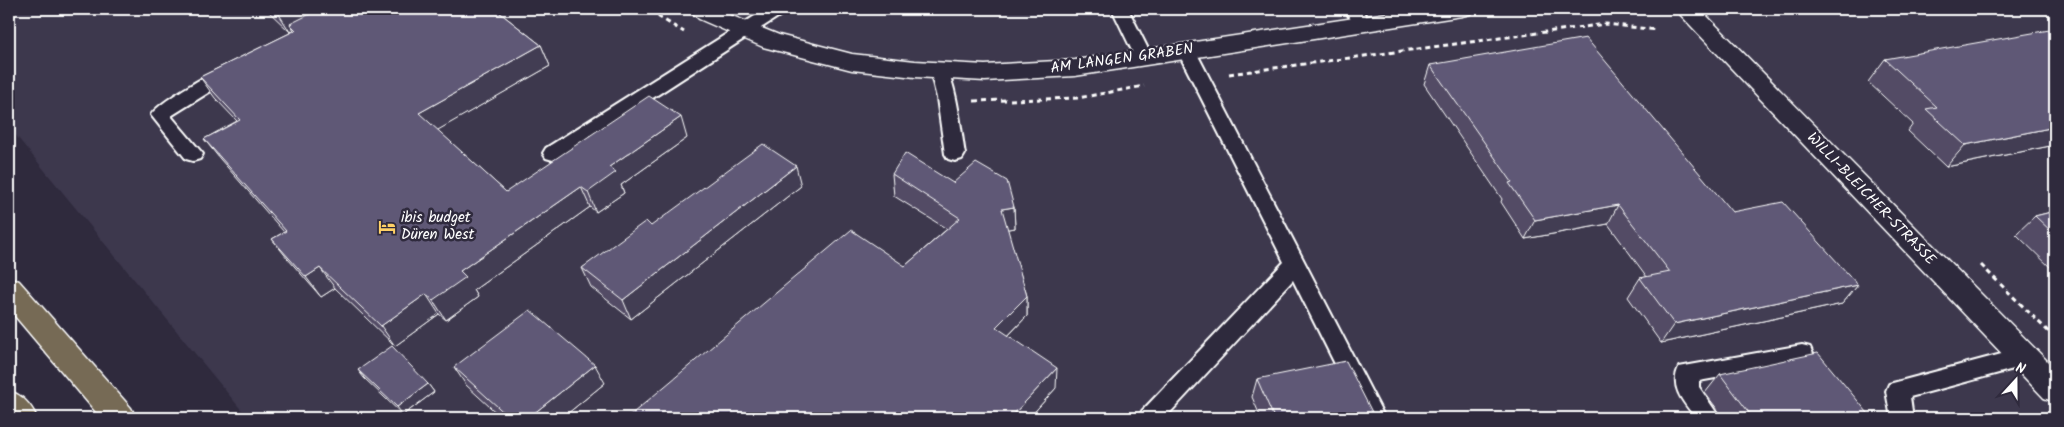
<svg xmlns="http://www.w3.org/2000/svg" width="2064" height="427" font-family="Kalam,sans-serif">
  <rect width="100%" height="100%" fill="#2f2a3d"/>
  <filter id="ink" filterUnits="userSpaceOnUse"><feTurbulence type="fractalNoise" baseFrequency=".02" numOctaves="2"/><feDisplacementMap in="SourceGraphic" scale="10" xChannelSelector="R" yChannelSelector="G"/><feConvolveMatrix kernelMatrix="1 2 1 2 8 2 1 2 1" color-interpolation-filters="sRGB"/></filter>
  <g filter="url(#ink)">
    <polygon fill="#3d384e" points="9,9 2055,9 2055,418 248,418 9,127"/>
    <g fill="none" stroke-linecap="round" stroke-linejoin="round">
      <g stroke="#fff" stroke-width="4">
        <g id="lane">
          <polygon points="766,9 786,9 784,13 560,158 553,160 546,158 543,153 546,148"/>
          <polygon points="1112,9 1128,9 1152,57 1149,61 1143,63 1137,61"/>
          <polygon points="1344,9 1361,9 1371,23 1368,27 1362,29 1356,27"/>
          <polygon points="1186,44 1192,46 1195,50 1385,418 1362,418 1293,280 1165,418 1139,418 1142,411 1284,262 1177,50 1180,46"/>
          <path d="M 939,64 L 945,66 C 957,85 961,131 965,154 L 962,159 L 955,161 L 948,159 L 945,154 L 937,98 L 930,70 L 933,66 Z"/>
          <path d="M 229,66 L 235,68 L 238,72 L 235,76 L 171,116 L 203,154 L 200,159 L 193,161 L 186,159 L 151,115 C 159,102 214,70 229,66 Z"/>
          <path d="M 1802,345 L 1810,347 L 1813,354 L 1810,361 L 1699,381 L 1699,387 L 1720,418 L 1696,418 C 1684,403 1669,387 1679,367 Z"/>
          <polygon points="2024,348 2032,350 2035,357 2032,364 1910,397 1913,418 1891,418 1886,391 1889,384"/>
        </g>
      </g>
      <g stroke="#fff" stroke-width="3">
        <g id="street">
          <polygon points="689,9 715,9 779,35 852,54 915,61 985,65 1075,60 1414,9 1474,9 1470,14 1462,16 1075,76 985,81 915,77 852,70 763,47 699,19"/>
          <polygon points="1675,9 1700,9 2055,369 2055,402 2044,398"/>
        </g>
      </g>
      <g stroke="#fff" stroke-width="3">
        <g id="primary">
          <polygon points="9,277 19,281 131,408 136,418 101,418 9,309"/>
          <path d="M 9,391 C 23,395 31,405 37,418 L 9,418 Z"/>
        </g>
      </g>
      <g stroke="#fff" stroke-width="3" stroke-dasharray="5 4" stroke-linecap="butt">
        <polyline points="652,9 659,17 684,32"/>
        <polyline points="1229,74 1606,24 1657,30"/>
        <polyline points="974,101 1078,98 1144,86"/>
        <polyline points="1981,265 2055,338"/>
      </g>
      <use href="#lane" fill="#2f2a3d" fill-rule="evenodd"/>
      <use href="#street" fill="#2f2a3d" fill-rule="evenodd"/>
      <use href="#primary" fill="#766a54" fill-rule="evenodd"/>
    </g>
    <g fill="#524c65" stroke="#fff">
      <polygon points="266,9 495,9 541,45 550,66 437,130 506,192 687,138 621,185 624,193 596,212 590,207 474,290 478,297 446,320 439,314 395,346 335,288 321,297 288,259 272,239 284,232 220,159 204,139 237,121 215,98 200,77 294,31 294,30 290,32"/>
      <polygon points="1885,59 2055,145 1946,167 1908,131 1913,124 1868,82"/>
      <polygon points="1430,65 1732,212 1858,285 1842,304 1661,343 1628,297 1640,278 1647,277 1608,224 1525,239 1501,202 1502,199 1424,84"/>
      <polygon points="892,174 953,183 1014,207 1015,228 1007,229 1027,296 1027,316 1008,336 1056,388 1029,418 627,418 905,266 947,229 894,196"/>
      <polygon points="801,186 631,319 591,287 582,268 651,226"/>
      <polygon points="2055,211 2055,272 2016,234 2035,216"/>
      <polygon points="454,367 605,383 562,418 502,418 466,385"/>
      <polygon points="358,370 428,384 434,392 403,415 364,378"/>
      <polygon points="1720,374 1872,418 1724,418 1705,393"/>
      <polygon points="1257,379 1375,418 1261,418 1252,397"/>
    </g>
    <g fill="#423e53" stroke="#fff">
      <polygon points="281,9 339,9 290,24 294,30 290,32 277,11"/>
      <polygon points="541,45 550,66 431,134 419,113"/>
      <polygon points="681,117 687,138 621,185 624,193 596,212 588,192 609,167"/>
      <polygon points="2055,127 2055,145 1946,167 1965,145"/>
      <polygon points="796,166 801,186 631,319 623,300"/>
      <polygon points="581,187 590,207 474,290 478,297 446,320 433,300 460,271"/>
      <polygon points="1618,205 1608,224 1525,239 1535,220"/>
      <polygon points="1014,207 1015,228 1002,230 1002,209"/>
      <polygon points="320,268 335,288 321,297 306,277"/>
      <polygon points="1858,285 1842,304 1661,343 1674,324"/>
      <polygon points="426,294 439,314 395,346 381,326"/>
      <polygon points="1027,296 1027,316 997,347 996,327"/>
      <polygon points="595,365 605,383 562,418 528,418"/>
      <polygon points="1057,368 1056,388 1029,418 1010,418"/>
      <polygon points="428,384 434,392 403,415 397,407"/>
    </g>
    <g fill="#5f5876" stroke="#fff">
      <polygon points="320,9 495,9 541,45 419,113 506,192 649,96 681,117 609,167 616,172 588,192 581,187 460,271 466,277 433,300 426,294 381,326 320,268 306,277 272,239 286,231 204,139 240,120 200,77 296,30 290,24"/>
      <polygon points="2055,29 2055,127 1965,145 1926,109 1937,107 1885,59"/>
      <polygon points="1586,38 1732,212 1783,202 1858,285 1674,324 1640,278 1670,272 1618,205 1535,220 1509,183 1512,182 1430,65"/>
      <polygon points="763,144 796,166 623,300 582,268 646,221 651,226"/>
      <polygon points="905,153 953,183 976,163 1007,181 1014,207 1002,209 1027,296 996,327 1057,368 1010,418 627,418 851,230 905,266 960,218 892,174"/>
      <polygon points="2055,211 2055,235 2035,216"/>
      <polygon points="530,310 595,365 528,418 510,418 454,367"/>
      <polygon points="392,346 428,384 397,407 358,370"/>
      <polygon points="1818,353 1872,418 1753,418 1720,374"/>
      <polygon points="1346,361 1375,418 1274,418 1257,379"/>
    </g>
  </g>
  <defs>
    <g id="hotel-bare" transform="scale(1.35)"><path d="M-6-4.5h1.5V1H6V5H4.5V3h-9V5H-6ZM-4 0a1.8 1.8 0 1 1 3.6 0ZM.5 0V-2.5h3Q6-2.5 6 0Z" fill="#ffd166" stroke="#2f2a3d" stroke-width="2.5" paint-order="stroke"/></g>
  </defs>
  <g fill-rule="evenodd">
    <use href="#hotel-bare" x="387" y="227"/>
  </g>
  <g text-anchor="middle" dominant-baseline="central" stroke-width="5" stroke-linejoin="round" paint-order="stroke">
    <g font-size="15" fill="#fff" stroke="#2f2a3d">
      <text transform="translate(1122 59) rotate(-8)">AM LANGEN GRABEN</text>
      <text transform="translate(1871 199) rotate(46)">WILLI-BLEICHER-STRASSE</text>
    </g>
    <g font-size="15" fill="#fff" stroke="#2f2a3d" text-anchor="start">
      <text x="401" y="218">ibis budget<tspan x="401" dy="17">Düren West</tspan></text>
    </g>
  </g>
  <rect width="2064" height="427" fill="none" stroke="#2f2a3d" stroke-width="30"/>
  <rect x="15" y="15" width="2034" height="397" fill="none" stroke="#fff" stroke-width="2" filter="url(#ink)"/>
  <g transform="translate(2016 380) rotate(21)" stroke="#2f2a3d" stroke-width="4" paint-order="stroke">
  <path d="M0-4L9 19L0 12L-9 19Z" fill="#ffffff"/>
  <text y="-8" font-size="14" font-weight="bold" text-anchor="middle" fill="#ffffff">N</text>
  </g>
</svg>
